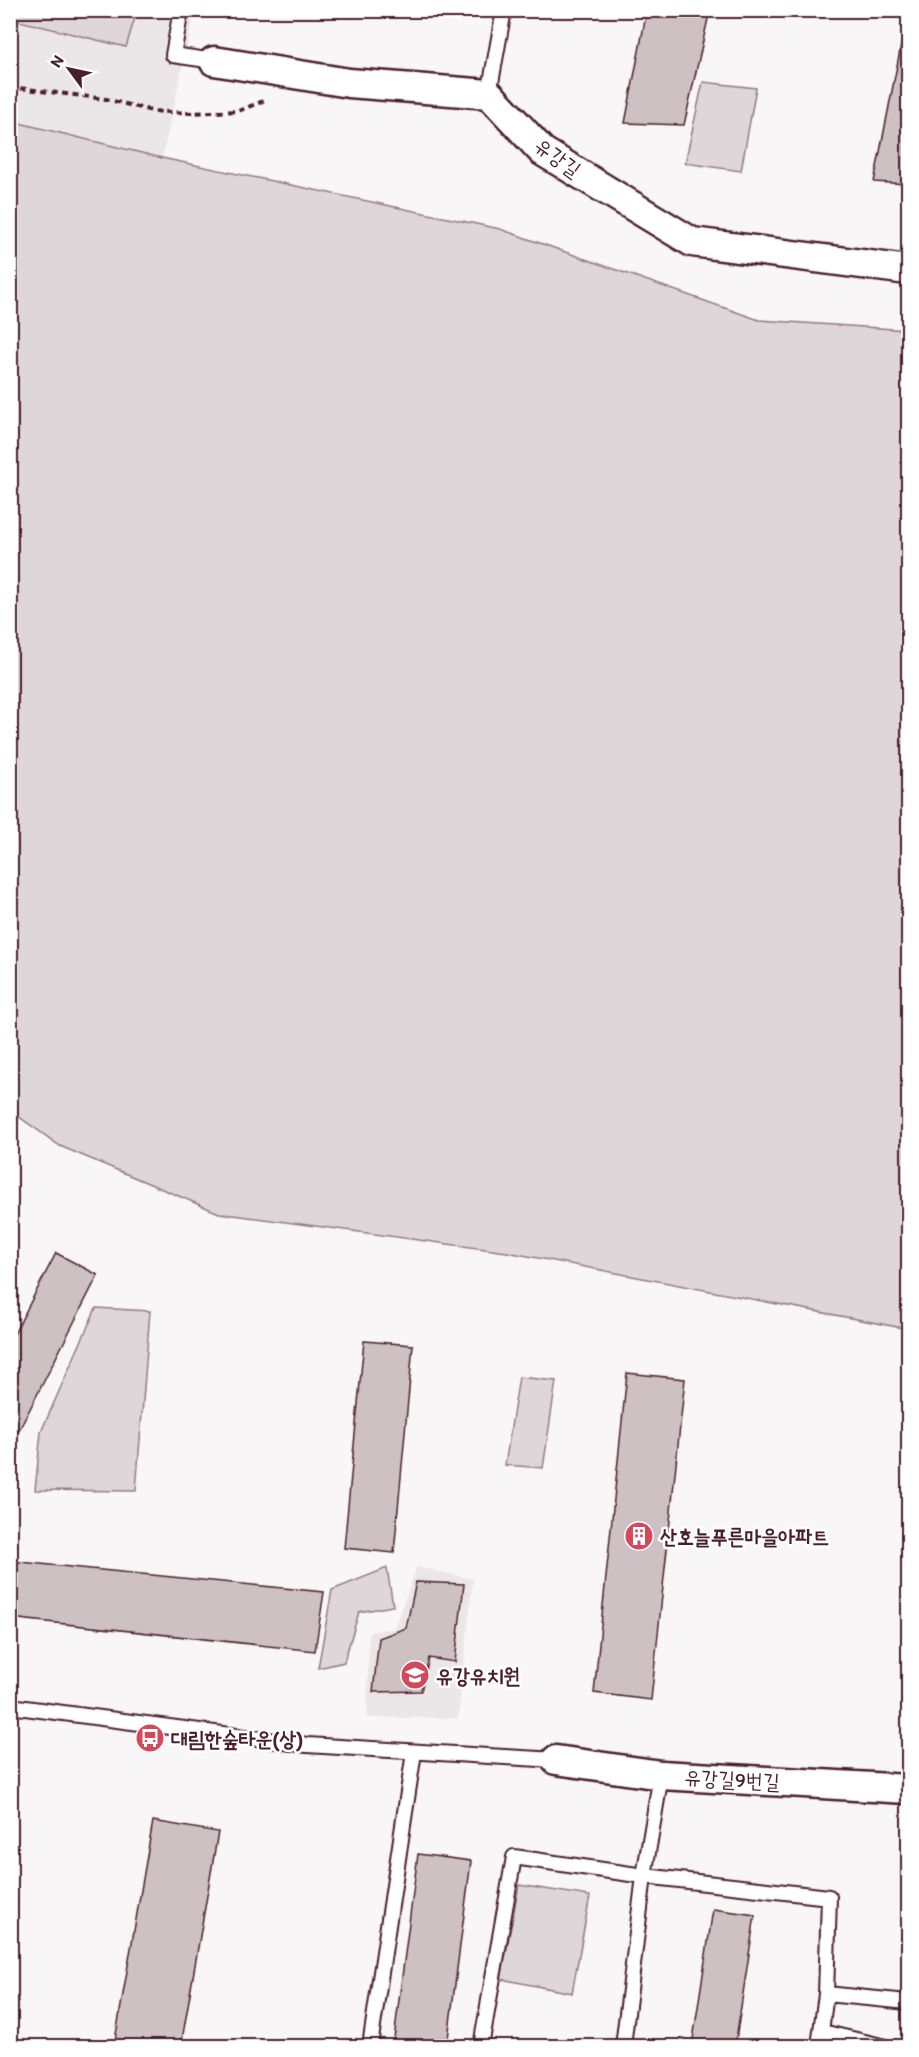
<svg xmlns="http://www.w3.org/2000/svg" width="919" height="2057" font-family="Itim,'Poor Story',sans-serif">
  <rect width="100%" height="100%" fill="#f8f6f7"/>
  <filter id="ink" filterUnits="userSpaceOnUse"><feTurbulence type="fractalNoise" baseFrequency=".0167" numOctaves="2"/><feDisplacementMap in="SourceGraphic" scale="12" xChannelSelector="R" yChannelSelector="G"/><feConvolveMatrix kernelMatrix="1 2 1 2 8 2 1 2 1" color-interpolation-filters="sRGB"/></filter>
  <g filter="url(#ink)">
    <g fill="#ebe6e8">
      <polygon points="11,11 195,11 162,158 11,121"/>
      <polygon points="417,1567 473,1579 458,1718 367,1718 369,1632 394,1628"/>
    </g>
    <g fill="#ded6d9" stroke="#947a82" stroke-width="1.5">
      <polygon points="11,10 137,10 137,11 126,47 11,19"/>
      <polygon points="703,82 756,88 741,171 685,163"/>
      <polygon points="11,121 162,158 500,229 759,320 908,330 908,1329 507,1252 219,1213 60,1146 11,1111"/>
      <polygon points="96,1308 150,1311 136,1491 35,1490 41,1432"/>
      <polygon points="519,1377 556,1381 543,1468 505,1465"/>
      <polygon points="387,1568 393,1606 359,1612 344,1662 318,1668 332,1590"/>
      <polygon points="519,1885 590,1896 572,1993 501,1979"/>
    </g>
    <g fill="#cdc1c4" stroke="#4a1f2b" stroke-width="1.5">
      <polygon points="647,10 710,10 684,125 625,123"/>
      <polygon points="908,10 908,184 874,182"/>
      <polygon points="56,1253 98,1275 10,1448 10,1342"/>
      <polygon points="364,1341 413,1345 394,1553 344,1548"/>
      <polygon points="627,1373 685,1379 651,1700 594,1693"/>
      <polygon points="10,1561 324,1592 315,1651 10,1618"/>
      <polygon points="416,1582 464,1584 455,1662 429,1658 421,1691 373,1692 379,1638 406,1628"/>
      <polygon points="153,1821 218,1832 181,2046 114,2046"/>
      <polygon points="418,1854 471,1861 447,2046 393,2046"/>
      <polygon points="713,1909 755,1915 735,2046 692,2046"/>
    </g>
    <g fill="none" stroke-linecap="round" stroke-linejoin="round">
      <g stroke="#4a1f2b" stroke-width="18">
        <g id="lane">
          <polyline points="181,10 173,55 214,61"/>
          <polyline points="489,94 504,10"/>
          <polyline points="10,1706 307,1745 556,1760"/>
          <polyline points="661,1775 644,1876 829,1897 826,1994"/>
          <polyline points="822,2032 882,2046"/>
          <polyline points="370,2046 414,1752"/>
          <polyline points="481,2046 514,1857 644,1876 623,2046"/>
          <polyline points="819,2046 826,1994 908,2002"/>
        </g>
      </g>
      <g stroke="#4a1f2b" stroke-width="33">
        <g id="street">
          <polyline points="214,61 349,83 489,94 542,151 692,242 908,270"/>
          <polyline points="556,1760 661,1775 908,1789"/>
        </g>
      </g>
      <polyline stroke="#4a1f2b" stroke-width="4" stroke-dasharray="6 4.5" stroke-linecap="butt" points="10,87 106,99 152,111 192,113 238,111 266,100"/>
      <use href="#lane" stroke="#fff" stroke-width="14"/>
      <use href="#street" stroke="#fff" stroke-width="28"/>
    </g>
  </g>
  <defs>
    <g id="building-disc" transform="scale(1.5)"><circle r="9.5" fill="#d1495b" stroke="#fff"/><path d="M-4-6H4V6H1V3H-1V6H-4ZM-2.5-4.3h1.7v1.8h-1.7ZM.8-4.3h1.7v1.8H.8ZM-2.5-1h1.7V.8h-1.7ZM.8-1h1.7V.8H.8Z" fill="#fff"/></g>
    <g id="school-disc" transform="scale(1.5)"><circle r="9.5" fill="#d1495b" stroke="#fff"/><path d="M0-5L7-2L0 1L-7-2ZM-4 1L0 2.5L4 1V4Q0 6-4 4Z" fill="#fff"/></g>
    <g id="bus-disc" transform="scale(1.5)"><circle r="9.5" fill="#d1495b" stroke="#fff"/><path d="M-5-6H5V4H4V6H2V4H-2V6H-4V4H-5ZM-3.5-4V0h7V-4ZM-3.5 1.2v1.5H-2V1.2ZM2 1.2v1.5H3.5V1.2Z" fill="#fff"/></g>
  </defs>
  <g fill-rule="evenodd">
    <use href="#building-disc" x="639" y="1536"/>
    <use href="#school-disc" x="415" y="1675"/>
    <use href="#bus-disc" x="150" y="1738"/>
  </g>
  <g text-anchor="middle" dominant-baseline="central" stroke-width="5" stroke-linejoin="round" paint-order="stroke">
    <g font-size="21" fill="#4a1f2b" stroke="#fff">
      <text transform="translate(558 157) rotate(36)">유강길</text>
      <text transform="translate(732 1779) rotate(3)">유강길9번길</text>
    </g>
    <g font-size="21" font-weight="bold" fill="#4a1f2b" stroke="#fff" text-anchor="start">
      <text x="660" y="1536">산호늘푸른마을아파트</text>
      <text x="436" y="1675">유강유치원</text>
      <text x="171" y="1738">대림한숲타운(상)</text>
    </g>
  </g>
  <rect width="919" height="2057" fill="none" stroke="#fff" stroke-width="36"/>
  <rect x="18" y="18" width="883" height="2021" fill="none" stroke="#4a1f2b" stroke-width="2" filter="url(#ink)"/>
  <g transform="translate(69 69) rotate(303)" stroke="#ffffff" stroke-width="4.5" paint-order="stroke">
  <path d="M0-4.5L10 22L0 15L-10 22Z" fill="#4a1f2b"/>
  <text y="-9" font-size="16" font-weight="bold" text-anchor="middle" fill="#4a1f2b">N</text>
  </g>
</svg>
